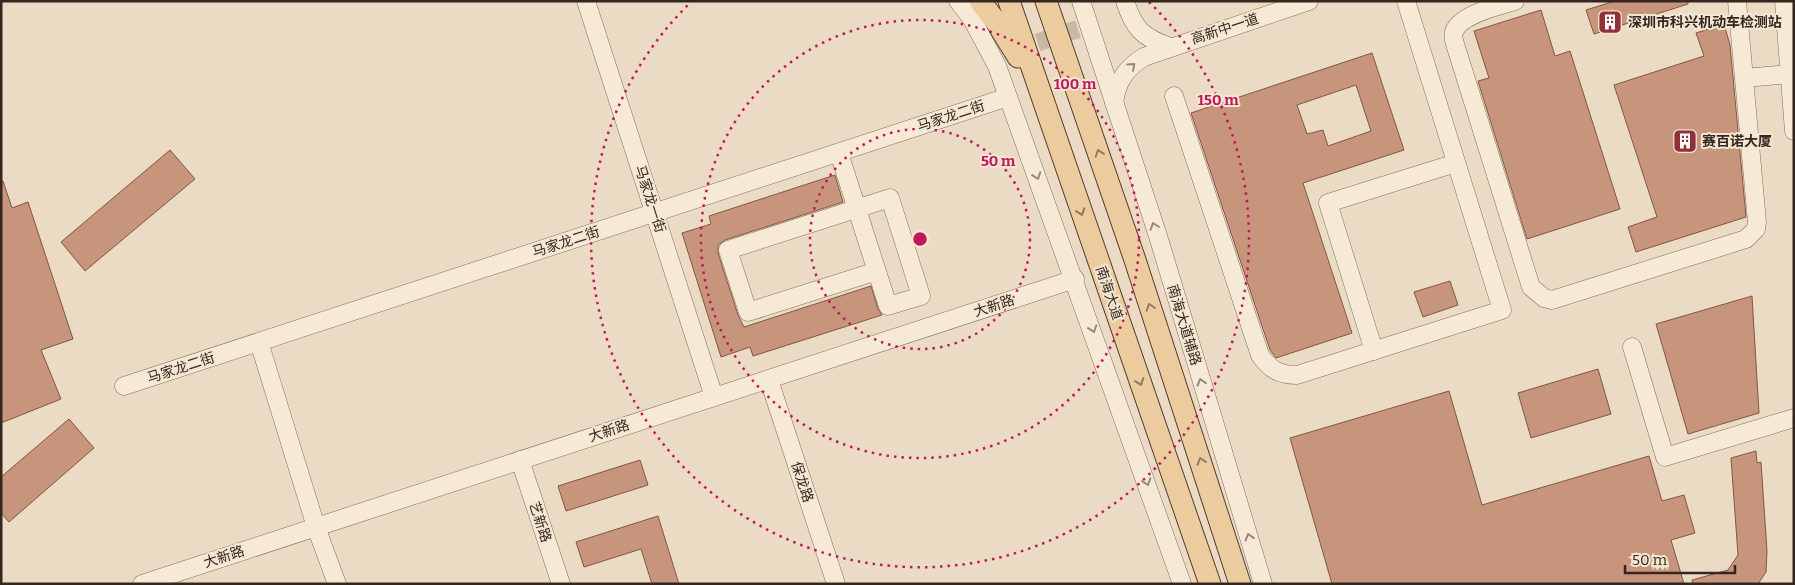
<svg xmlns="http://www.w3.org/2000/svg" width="1795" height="585" font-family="Bitter,'Noto Sans SC',serif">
  <rect width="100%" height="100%" fill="#ebdbc4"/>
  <g fill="#c7947c" stroke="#825643" fill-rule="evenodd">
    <polygon points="1615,1 1688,1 1688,4 1594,34 1586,10"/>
    <polygon points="1541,10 1555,56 1570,51 1620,209 1527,239 1478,81 1489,78 1474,31"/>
    <polygon points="1724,24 1730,45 1746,217 1636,252 1628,227 1657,217 1614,85 1704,56 1696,33"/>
    <path d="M 1372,53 L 1404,150 L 1303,183 L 1352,333 L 1276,358 L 1270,350 L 1191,113 ZM 1356,85 L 1371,131 L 1328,146 L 1323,130 L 1307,134 L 1297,105 Z"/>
    <polygon points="170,150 195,179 85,271 61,242"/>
    <polygon points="835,175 843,202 725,240 718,245 718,253 738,315 744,327 871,286 878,309 882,315 753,356 750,347 721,357 682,233 711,224 709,216"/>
    <polygon points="3,181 12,208 28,202 73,339 41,350 61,399 1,423 1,182"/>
    <polygon points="1450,281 1458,305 1423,317 1414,292"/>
    <polygon points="1752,296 1759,413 1688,434 1656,324"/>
    <polygon points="1598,369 1611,414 1531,438 1518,393"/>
    <polygon points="1449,391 1482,505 1649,456 1662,501 1684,495 1695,533 1671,540 1684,584 1332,584 1290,438"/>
    <polygon points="69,419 94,448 9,522 1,513 1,477"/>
    <polygon points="1756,451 1757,463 1761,462 1767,551 1766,572 1758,584 1693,584 1692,580 1728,570 1738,555 1731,458"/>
    <polygon points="640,460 648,485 566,511 558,486"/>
    <polygon points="658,516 679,584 652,584 641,549 584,567 576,542"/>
  </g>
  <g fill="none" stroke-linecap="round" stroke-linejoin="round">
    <polyline stroke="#c7b7a3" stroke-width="18" stroke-dasharray="18 9" stroke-linecap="butt" points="1012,51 1078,29"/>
    <g stroke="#846d5c" stroke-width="19">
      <g id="minor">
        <polyline points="586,1 714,397"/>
        <polyline points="958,1 972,19 997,66 1182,584"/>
        <polyline points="1081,1 1158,236 1263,584"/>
        <path d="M 1125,1 C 1134,29 1142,37 1170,47"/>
        <path d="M 1515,1 C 1499,6 1460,14 1454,32 C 1453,35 1454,41 1455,44 L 1531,287 L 1544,298 L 1552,300 L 1746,239 L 1756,229 L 1757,222 L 1737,1"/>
        <polyline points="1784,1 1794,131"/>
        <polyline points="1744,78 1790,74"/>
        <path d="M 1174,96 L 1260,355 C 1270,370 1280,375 1297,375 L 1502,310 L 1406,1"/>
        <path d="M 1114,103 C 1117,81 1126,68 1144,57 L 1309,1"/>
        <path d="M 839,153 C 855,204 872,255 888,306 L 921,296 L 890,198 L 728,250 L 748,312 L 877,271"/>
        <polyline points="259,342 316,527 337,584"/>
        <polyline points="1632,347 1665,457 1794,418"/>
        <polyline points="1374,351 1328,203 1456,163"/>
        <polyline points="769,380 836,584"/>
        <polyline points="124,386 1008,97"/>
        <polyline points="520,460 561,584"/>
        <polyline points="142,584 1075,279"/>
      </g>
    </g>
    <g stroke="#523c30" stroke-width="23">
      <g id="major">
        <polyline points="980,1 997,23 1018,57"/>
        <polyline points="1009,1 1210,584"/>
        <polyline points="1046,1 1135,260 1240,584"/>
      </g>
    </g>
    <use href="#minor" stroke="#f6ead7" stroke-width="18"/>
    <use href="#major" stroke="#eccc9e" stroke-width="21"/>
  </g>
  <defs><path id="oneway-chevron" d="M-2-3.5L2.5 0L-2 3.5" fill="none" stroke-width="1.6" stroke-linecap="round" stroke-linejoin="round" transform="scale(1.25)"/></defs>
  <g stroke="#96887b">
    <use href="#oneway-chevron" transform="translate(1132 66) rotate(-42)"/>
    <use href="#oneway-chevron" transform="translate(1037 176) rotate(70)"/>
    <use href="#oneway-chevron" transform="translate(1154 226) rotate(-108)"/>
    <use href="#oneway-chevron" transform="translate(1093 329) rotate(71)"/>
    <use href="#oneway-chevron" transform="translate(1201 382) rotate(-107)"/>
    <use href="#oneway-chevron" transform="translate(1147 482) rotate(71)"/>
    <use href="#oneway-chevron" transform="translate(1249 537) rotate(-107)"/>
  </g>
  <g stroke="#907a5e">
    <use href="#oneway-chevron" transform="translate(1099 153) rotate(-109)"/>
    <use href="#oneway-chevron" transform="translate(1081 212) rotate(71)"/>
    <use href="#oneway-chevron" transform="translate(1150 307) rotate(-108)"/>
    <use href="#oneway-chevron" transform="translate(1140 382) rotate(71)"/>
    <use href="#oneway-chevron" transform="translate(1201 461) rotate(-108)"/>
  </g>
  <g fill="none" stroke="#c2185b" stroke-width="2.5" stroke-dasharray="2.5 5">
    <circle cx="920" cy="239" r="110"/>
    <circle cx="920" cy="239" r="219"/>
    <path d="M1149 2A329 329 0 1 1 691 2"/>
  </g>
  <defs>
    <g id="building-square" transform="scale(1.25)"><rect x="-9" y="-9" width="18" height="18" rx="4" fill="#8f303a" stroke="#f3e7d3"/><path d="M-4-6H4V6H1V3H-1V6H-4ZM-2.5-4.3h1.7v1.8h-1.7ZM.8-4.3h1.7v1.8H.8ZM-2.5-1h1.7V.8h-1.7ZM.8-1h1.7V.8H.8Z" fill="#fff"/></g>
  </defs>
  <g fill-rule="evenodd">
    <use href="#building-square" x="1610" y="22"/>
    <use href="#building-square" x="1685" y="141"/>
  </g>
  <g text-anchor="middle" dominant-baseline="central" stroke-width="4" stroke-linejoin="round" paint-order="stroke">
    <g font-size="14" font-weight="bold" fill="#35271f" stroke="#f3e7d3" text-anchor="start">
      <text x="1628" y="22">深圳市科兴机动车检测站</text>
      <text x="1702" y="141">赛百诺大厦</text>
    </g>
    <g font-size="14" fill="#35271f" stroke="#f3e7d3">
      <text transform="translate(1225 29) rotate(-18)">高新中一道</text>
      <text transform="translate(951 116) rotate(-18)">马家龙二街</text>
      <text transform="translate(650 199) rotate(72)">马家龙一街</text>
      <text transform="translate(566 242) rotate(-18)">马家龙二街</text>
      <text transform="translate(1109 293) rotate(71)">南海大道</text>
      <text transform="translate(994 306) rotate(-18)">大新路</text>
      <text transform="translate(1184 325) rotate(73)">南海大道辅路</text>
      <text transform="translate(181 368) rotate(-18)">马家龙二街</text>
      <text transform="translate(609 431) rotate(-18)">大新路</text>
      <text transform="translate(802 482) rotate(72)">保龙路</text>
      <text transform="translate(540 522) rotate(72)">艺新路</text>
      <text transform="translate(224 557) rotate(-18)">大新路</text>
    </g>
  </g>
  <circle cx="920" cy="239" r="8" fill="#c2185b" stroke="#f3e7d3" stroke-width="2.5"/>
  <g font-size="15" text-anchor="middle" font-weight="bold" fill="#c2185b" stroke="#f3e7d3" stroke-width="4" stroke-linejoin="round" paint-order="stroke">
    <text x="1075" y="89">100 m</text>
    <text x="1218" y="105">150 m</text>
    <text x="998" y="166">50 m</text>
  </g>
  <rect width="1795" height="585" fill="none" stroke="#35271f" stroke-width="5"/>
  <path d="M1625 565v8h110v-8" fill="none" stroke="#35271f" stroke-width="2.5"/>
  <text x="1632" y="565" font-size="15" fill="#35271f" stroke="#f3e7d3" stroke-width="4" paint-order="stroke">50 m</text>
</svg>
